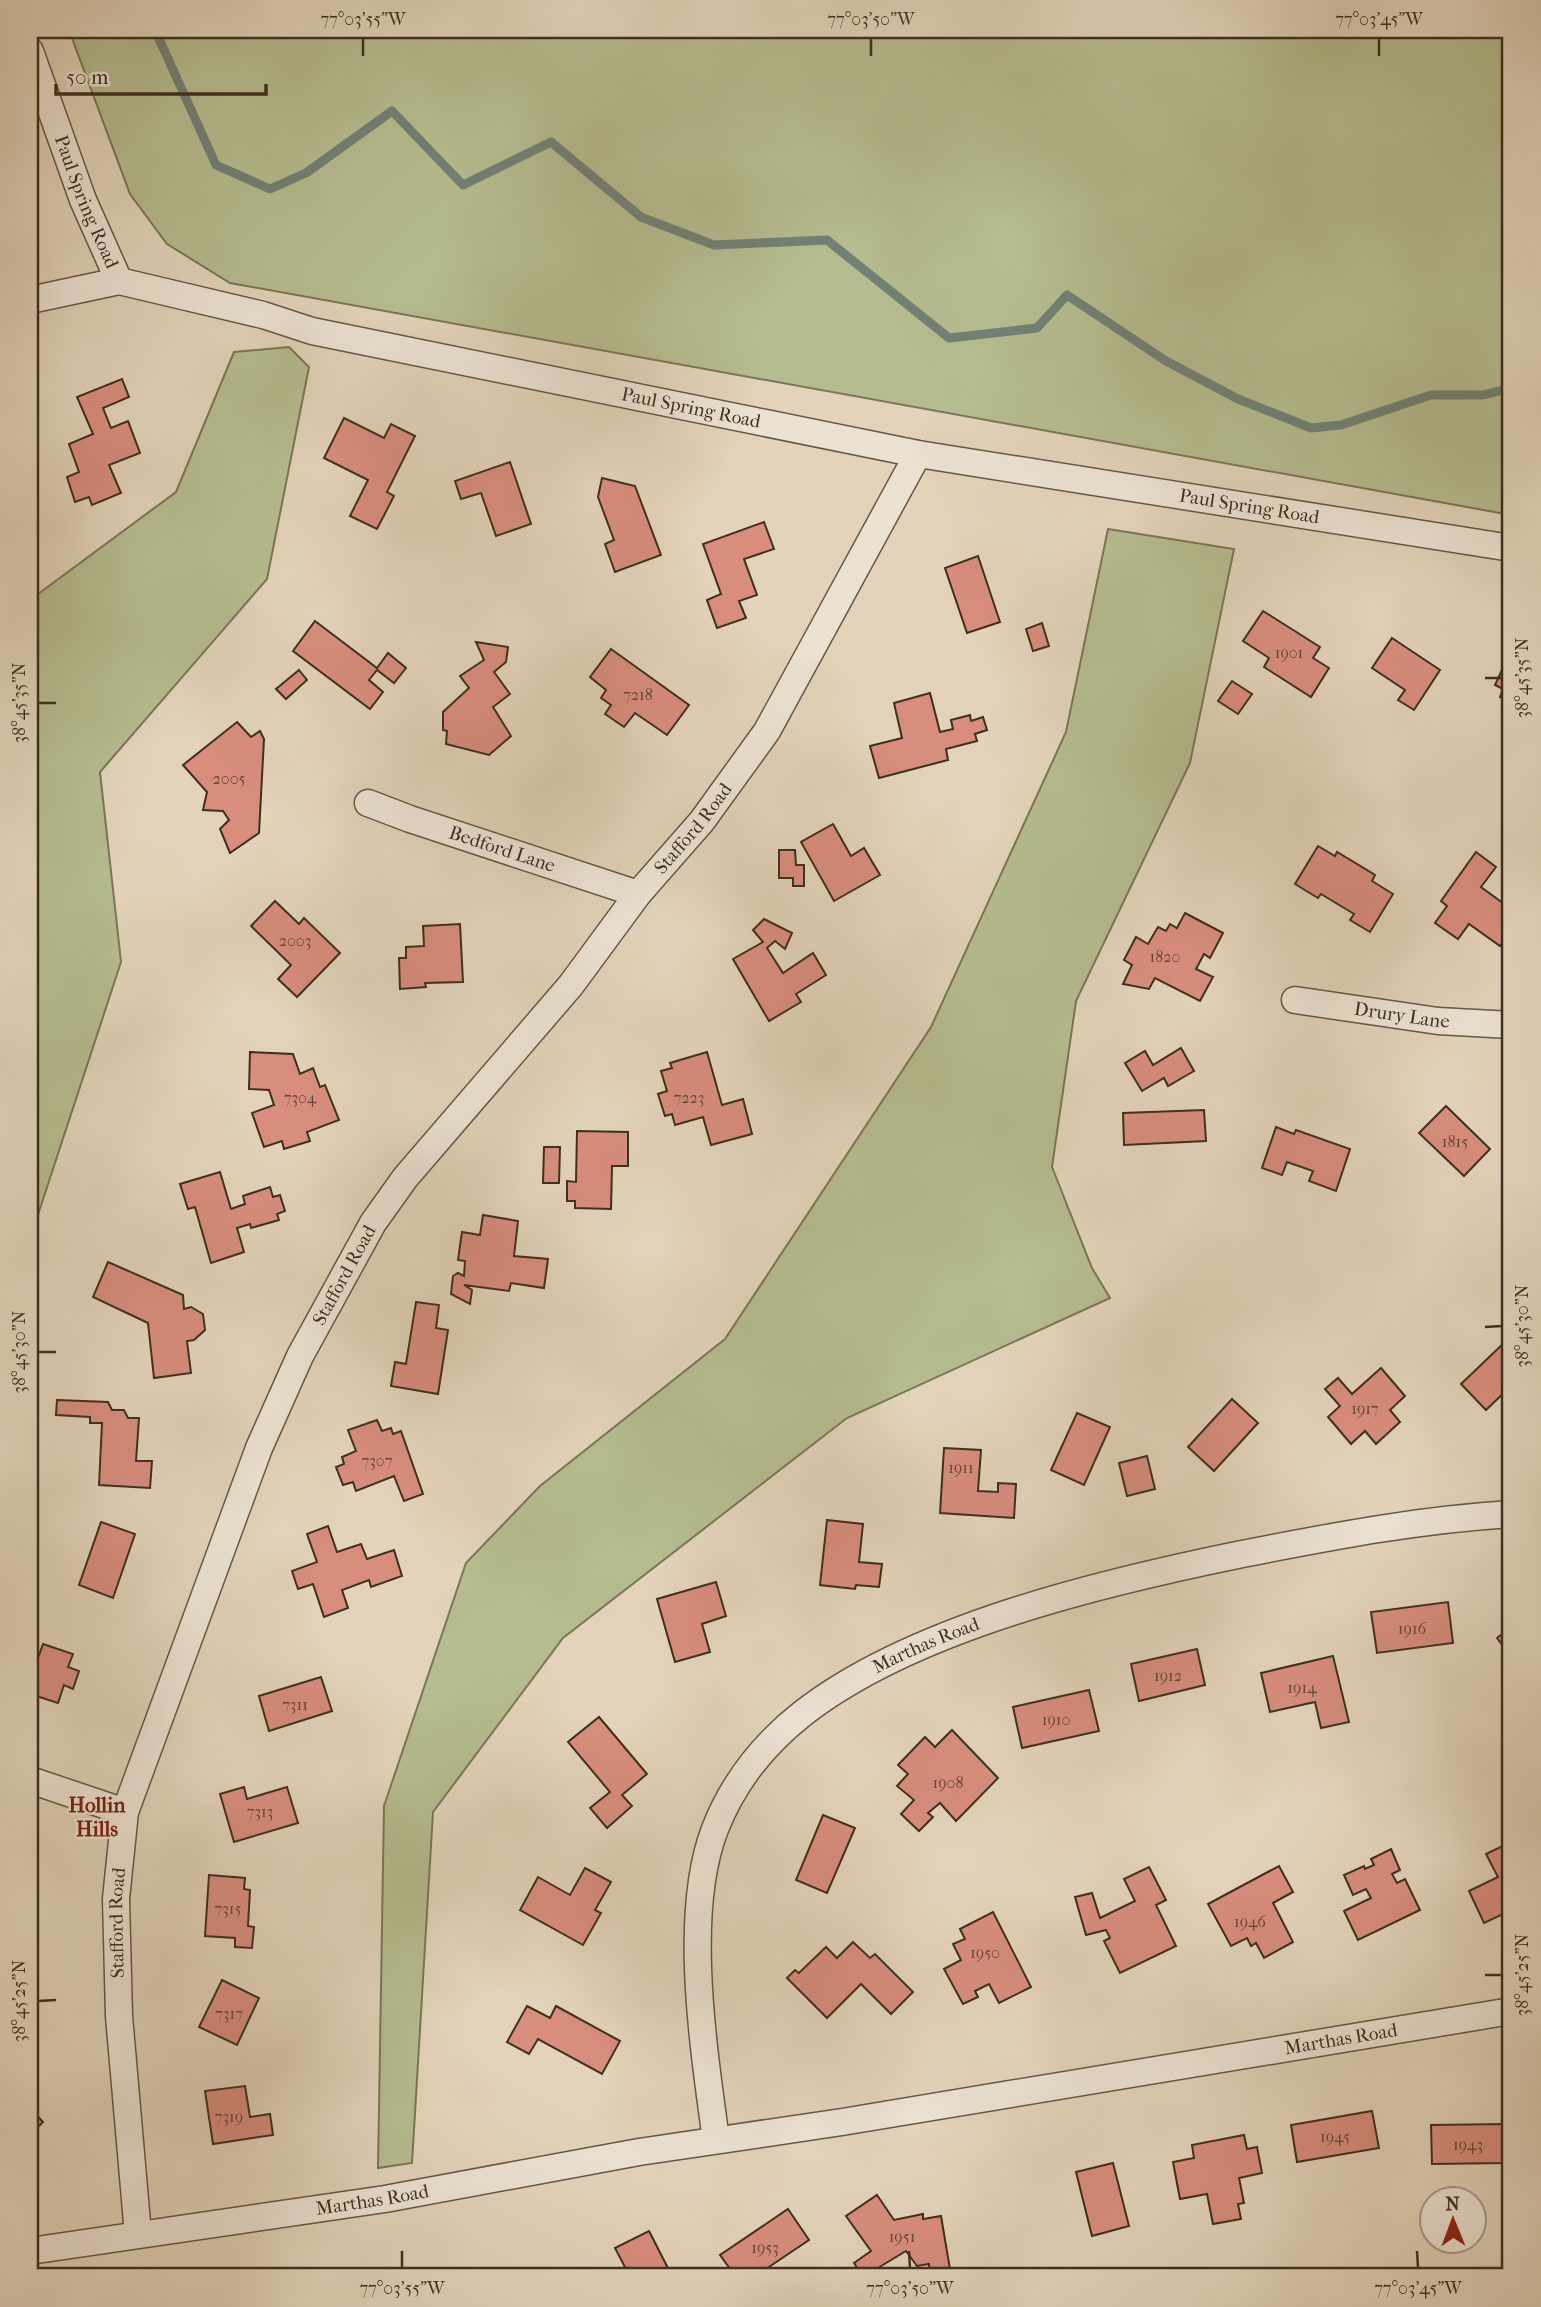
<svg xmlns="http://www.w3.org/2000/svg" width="1541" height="2307" font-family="'IM FELL French Canon',serif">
  <rect width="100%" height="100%" fill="#e2d3ba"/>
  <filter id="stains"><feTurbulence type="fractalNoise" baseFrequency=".00286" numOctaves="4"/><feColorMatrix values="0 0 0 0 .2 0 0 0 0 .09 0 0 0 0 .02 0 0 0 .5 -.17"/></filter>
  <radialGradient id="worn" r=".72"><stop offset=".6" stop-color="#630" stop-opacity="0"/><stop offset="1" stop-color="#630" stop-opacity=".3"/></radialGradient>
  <g fill="#b5bc8f" stroke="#7a7658" stroke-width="2">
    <polygon points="69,30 923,30 969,37 986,30 1511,30 1511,515 230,283 167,244 130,194"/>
    <polygon points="289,347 309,367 267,579 100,772 121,962 30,1239 30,600 176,492 234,352"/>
    <polygon points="1108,529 1234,549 1190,763 1076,1001 1052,1167 1092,1268 1110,1298 847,1418 563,1638 433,1812 412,2163 378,2168 384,1806 466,1563 540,1486 725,1339 931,1027 1066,732"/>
  </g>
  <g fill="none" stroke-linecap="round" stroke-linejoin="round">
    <polyline stroke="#728175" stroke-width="9" points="155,30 216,165 270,189 306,173 392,111 463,185 551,142 641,217 714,245 827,240 949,338 1037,328 1067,295 1166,361 1238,399 1311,428 1341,425 1431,395 1483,395 1511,388"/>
  </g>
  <g fill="#d88d7d" stroke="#3e2f20" stroke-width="2">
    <polygon points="122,379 129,397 103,408 111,428 128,421 140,453 109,465 121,493 92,505 89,497 75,502 67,477 79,472 69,444 93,434 77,397"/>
    <polygon points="344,418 384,438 391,424 415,436 387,492 394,496 377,529 350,516 368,480 324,458"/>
    <polygon points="510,462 531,524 496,536 481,493 461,499 455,481"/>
    <polygon points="602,478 635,486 661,555 615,572 605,544 614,540 598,497"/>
    <polygon points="764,522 774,549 744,559 757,595 739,601 746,618 717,628 707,600 721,594 703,544"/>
    <polygon points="978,556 1000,622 967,633 945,568"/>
    <polygon points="1263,611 1320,647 1313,658 1329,668 1311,697 1264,667 1269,658 1243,641"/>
    <polygon points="315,621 377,668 388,653 406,668 394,683 377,670 369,680 383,692 370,709 293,651"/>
    <polygon points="1042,623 1049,646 1033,651 1026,629"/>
    <polygon points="1392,638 1440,670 1414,710 1398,700 1405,690 1372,668"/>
    <polygon points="476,642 508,647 506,662 494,672 510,694 493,707 511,736 489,755 446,744 447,731 443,730 443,712 469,688 460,676 484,660"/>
    <polygon points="611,649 689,705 667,735 635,713 624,727 605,714 611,705 601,698 606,690 590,677"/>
    <polygon points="1505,663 1511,666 1511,702 1500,697 1503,689 1495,685"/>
    <polygon points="299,670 307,680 286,699 276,689"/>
    <polygon points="1232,681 1252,694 1238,714 1218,701"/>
    <polygon points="930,693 940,732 953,729 951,720 970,715 971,721 983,717 987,730 975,734 977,741 946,749 948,760 879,778 870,746 902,738 894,703"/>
    <polygon points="237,722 251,737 260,731 264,739 259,833 230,853 220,829 229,820 223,811 203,810 207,792 183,765"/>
    <polygon points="833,824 851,856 864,848 880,875 834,901 801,842"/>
    <polygon points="1318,846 1335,856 1337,852 1375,875 1372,881 1393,894 1370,932 1350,920 1354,914 1321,894 1318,898 1295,884"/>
    <polygon points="779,850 795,850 796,865 804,865 804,886 793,886 793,878 779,878"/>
    <polygon points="1476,852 1496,867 1481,887 1511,909 1511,930 1500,946 1469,924 1458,939 1435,923 1447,906 1441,901"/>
    <polygon points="275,901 299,924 304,918 340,953 297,997 278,979 291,965 251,926"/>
    <polygon points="1185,913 1223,933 1210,958 1204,954 1196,969 1213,977 1200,1001 1155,978 1149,989 1123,984 1132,965 1124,960 1136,937 1148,944 1158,927 1166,931 1170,924 1177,928"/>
    <polygon points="764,919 792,933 785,949 775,941 767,948 783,973 813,953 826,975 796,994 801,1002 769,1021 733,959 763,942 753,930"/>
    <polygon points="460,924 463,982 425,983 426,987 400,989 399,958 406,958 406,947 424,946 423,926"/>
    <polygon points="1181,1048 1194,1071 1168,1086 1164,1078 1142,1091 1125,1063 1145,1051 1153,1065"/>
    <polygon points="250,1052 293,1054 300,1074 313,1068 320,1087 325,1085 339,1120 307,1132 310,1141 284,1149 282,1141 264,1147 252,1113 274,1105 269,1090 249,1089"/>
    <polygon points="707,1052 722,1105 743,1099 752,1134 711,1145 703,1117 675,1125 672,1114 665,1116 658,1094 667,1091 661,1071 672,1068 670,1063"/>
    <polygon points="1446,1106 1490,1149 1464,1176 1419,1133"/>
    <polygon points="1204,1110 1206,1141 1124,1145 1123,1113"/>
    <polygon points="1276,1127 1294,1134 1296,1130 1350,1149 1336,1191 1309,1181 1313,1171 1287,1162 1282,1175 1262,1168"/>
    <polygon points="577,1131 628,1132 628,1166 612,1166 611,1209 575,1208 575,1201 567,1201 567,1181 576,1182"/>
    <polygon points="544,1147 560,1147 559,1183 543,1183"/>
    <polygon points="220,1172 231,1209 245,1204 243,1196 270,1187 273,1197 280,1195 285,1211 277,1214 279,1220 251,1228 250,1224 237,1228 244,1252 211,1263 195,1207 188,1209 180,1184"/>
    <polygon points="483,1215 518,1221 514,1256 548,1259 544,1288 511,1283 509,1291 464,1285 472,1290 470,1304 451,1294 453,1276 458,1273 464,1276 465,1261 458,1260 462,1232 480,1235"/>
    <polygon points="108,1262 183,1295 184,1309 191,1307 203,1314 205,1330 194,1340 187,1341 191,1373 154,1378 148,1323 93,1297"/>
    <polygon points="416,1302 439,1305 436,1328 448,1330 438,1394 391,1386 395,1362 406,1364"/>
    <polygon points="1506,1341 1511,1346 1511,1386 1486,1410 1461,1384"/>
    <polygon points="1381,1368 1405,1396 1390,1410 1400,1422 1376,1444 1365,1431 1351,1444 1328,1417 1340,1406 1325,1389 1338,1378 1352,1394"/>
    <polygon points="1232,1399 1258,1423 1214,1471 1188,1447"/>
    <polygon points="57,1400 108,1402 112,1410 124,1410 128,1418 139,1418 136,1461 152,1461 150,1488 99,1485 102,1423 90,1423 90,1417 56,1415"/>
    <polygon points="1077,1413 1110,1427 1084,1485 1051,1470"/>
    <polygon points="377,1420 382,1431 391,1428 393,1434 401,1431 423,1494 404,1501 394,1476 356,1491 353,1482 343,1485 336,1467 344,1464 342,1457 356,1451 348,1430"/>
    <polygon points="944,1448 981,1450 978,1491 998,1492 998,1483 1016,1484 1014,1518 940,1513"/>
    <polygon points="1147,1456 1155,1489 1127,1496 1119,1463"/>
    <polygon points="827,1520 863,1524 859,1562 882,1564 879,1587 856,1585 855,1589 820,1585"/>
    <polygon points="101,1522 135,1534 113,1598 79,1585"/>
    <polygon points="328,1526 337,1552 361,1544 367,1559 394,1550 402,1576 371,1587 369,1580 342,1590 348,1608 324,1617 313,1584 298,1589 292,1571 317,1562 307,1534"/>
    <polygon points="716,1582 726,1616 702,1624 710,1652 675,1662 657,1599"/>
    <polygon points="1448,1602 1453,1643 1377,1653 1371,1612"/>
    <polygon points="1511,1627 1511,1657 1497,1638"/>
    <polygon points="43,1644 73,1654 68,1667 79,1671 73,1689 64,1685 58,1703 30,1694 30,1655 38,1658"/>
    <polygon points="1197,1649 1205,1685 1139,1701 1131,1664"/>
    <polygon points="1333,1656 1349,1722 1321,1728 1315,1702 1270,1712 1261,1673"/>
    <polygon points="321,1677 332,1711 269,1731 259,1696"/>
    <polygon points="1089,1690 1099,1731 1022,1748 1013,1707"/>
    <polygon points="599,1717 647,1774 622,1795 632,1806 607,1828 590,1808 610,1792 568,1742"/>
    <polygon points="952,1730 998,1778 956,1821 940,1803 928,1813 933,1817 919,1831 901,1814 914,1800 897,1786 908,1774 898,1765 925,1737 935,1747"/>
    <polygon points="244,1787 247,1799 287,1787 298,1823 234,1842 220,1794"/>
    <polygon points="823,1815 855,1828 827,1893 796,1880"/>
    <polygon points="1511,1842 1511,1919 1507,1921 1503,1914 1484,1923 1469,1891 1498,1877 1486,1854"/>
    <polygon points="1391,1849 1400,1870 1392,1874 1397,1883 1405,1879 1420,1910 1358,1940 1344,1911 1371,1898 1366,1889 1353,1895 1344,1875 1364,1866 1365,1869 1374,1865 1371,1859"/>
    <polygon points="1279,1866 1293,1892 1273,1903 1293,1942 1264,1958 1256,1943 1251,1946 1247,1938 1231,1946 1208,1904"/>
    <polygon points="1149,1867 1166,1900 1156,1905 1176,1946 1120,1973 1104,1941 1110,1938 1106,1930 1086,1935 1075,1897 1092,1893 1100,1918 1135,1901 1124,1879"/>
    <polygon points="585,1868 611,1882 595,1910 601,1913 583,1945 520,1910 538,1877 570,1895"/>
    <polygon points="209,1875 245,1878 244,1889 250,1890 248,1926 254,1927 252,1948 235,1947 235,1938 205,1936"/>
    <polygon points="993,1912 1031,1987 999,2003 989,1984 975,1991 978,1997 963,2004 944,1969 961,1960 953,1944 965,1939 960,1929"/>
    <polygon points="853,1942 870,1958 875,1954 913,1992 891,2014 861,1984 827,2018 787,1978 795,1970 799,1973 826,1947 837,1958"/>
    <polygon points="222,1980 259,1998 237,2045 199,2027"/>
    <polygon points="527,2006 550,2018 556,2006 620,2041 602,2074 538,2039 529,2054 507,2042"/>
    <polygon points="245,2086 250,2117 270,2114 273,2135 213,2144 205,2091"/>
    <polygon points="30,2108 43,2122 30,2135"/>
    <polygon points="1372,2111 1379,2148 1297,2162 1291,2125"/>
    <polygon points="1504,2124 1505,2163 1432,2164 1431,2125"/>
    <polygon points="1244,2135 1247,2149 1257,2147 1262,2173 1239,2178 1244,2203 1238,2204 1241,2219 1213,2224 1207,2194 1180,2199 1173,2162 1194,2158 1192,2145"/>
    <polygon points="1113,2163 1129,2226 1092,2236 1076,2172"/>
    <polygon points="877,2195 894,2220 923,2214 923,2219 941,2216 951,2275 930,2277 929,2264 917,2266 906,2251 863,2277 854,2263 871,2251 846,2216"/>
    <polygon points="788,2209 809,2240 754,2277 736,2277 720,2255"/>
    <polygon points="649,2231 671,2274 678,2270 681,2277 611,2277 626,2269 615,2248"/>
  </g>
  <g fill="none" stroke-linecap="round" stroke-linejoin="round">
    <g stroke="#675846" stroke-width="29">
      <g id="minor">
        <path id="s1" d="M 30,51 L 83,200 L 119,281 L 263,315 L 312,331 L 918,454 L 1511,548"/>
        <polyline points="30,300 119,281"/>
        <path id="s2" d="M 368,803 L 410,819 L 638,894"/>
        <path id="s3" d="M 1295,1000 L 1438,1021 L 1511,1025"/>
        <polyline points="30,1780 125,1812"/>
        <path id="s4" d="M 716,2140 C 704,2050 682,1914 715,1829 C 733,1783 764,1744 802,1714 C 913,1627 1105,1582 1242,1554 C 1335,1536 1416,1520 1511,1514"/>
        <path id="s5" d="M 138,2234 L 119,2016 L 116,1899 L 125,1812 L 259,1448 L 300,1356 L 373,1223 L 405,1178 L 571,985 L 638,894 L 702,821 L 767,731 L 918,454"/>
        <path id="s6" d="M 30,2251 L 385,2199 L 639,2152 L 842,2122 L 1511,2011"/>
      </g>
    </g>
    <use href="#minor" stroke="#ece2d2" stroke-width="26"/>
  </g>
  <path fill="none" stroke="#3e2f20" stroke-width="2.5" d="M 363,38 L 363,56M 871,38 L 871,56M 1379,38 L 1379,56M 1485,678 L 1502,678M 38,703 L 56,703M 1485,1327 L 1502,1326M 38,1352 L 56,1352M 1485,1975 L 1502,1975M 38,2001 L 56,2000M 402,2251 L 402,2268M 909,2251 L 910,2268M 1417,2251 L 1418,2268"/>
  <g text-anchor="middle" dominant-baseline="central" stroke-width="5" stroke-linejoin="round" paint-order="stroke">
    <g font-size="16" fill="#644637">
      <text x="1289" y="652">1901</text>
      <text x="638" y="694">7218</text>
      <text x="229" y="778">2005</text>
      <text x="295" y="940">2003</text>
      <text x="1165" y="956">1820</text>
      <text x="300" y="1097">7304</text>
      <text x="689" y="1097">7223</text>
      <text x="1455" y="1141">1815</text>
      <text x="1365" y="1408">1917</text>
      <text x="377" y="1460">7307</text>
      <text x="961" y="1467">1911</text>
      <text x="1412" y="1628">1916</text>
      <text x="1168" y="1675">1912</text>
      <text x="1302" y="1687">1914</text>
      <text x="295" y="1704">7311</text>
      <text x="1056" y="1719">1910</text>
      <text x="948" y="1782">1908</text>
      <text x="260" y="1811">7313</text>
      <text x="228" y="1908">7315</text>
      <text x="1250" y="1921">1946</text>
      <text x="985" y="1952">1950</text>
      <text x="229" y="2013">7317</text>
      <text x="229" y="2116">7319</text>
      <text x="1335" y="2136">1945</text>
      <text x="1468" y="2144">1943</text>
      <text x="902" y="2236">1951</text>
      <text x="765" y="2247">1953</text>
    </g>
    <g font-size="19" fill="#3e2f20" stroke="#ece2d2">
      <text stroke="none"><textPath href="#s1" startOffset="161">Paul Spring Road</textPath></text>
      <text stroke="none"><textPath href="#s1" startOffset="833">Paul Spring Road</textPath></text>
      <text stroke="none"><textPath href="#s1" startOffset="1400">Paul Spring Road</textPath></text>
      <text stroke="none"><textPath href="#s5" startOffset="1572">Stafford Road</textPath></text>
      <text stroke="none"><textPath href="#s2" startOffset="142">Bedford Lane</textPath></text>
      <text stroke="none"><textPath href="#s3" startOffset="108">Drury Lane</textPath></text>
      <text stroke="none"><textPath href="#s5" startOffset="1004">Stafford Road</textPath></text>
      <text stroke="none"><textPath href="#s4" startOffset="602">Marthas Road</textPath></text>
      <text stroke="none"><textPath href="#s5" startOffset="312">Stafford Road</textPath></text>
      <text stroke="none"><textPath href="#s6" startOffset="1328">Marthas Road</textPath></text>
      <text stroke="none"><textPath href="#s6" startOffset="346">Marthas Road</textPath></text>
    </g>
    <g font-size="21" font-weight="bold" fill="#7a1f14" stroke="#ece2d2">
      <text x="97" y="1805">Hollin<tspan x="97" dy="24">Hills</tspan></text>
    </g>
  </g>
  <rect width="1541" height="2307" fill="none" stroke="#e2d3ba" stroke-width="77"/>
  <g transform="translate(1453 2220) rotate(359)"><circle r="33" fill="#ece2d2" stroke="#a69a8b" stroke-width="2"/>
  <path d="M0-5L12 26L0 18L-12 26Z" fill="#8f2418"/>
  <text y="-10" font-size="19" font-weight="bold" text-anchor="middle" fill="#3e2f20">N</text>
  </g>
  <path d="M56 84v10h210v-10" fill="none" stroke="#3e2f20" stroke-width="3.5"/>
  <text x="66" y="84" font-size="21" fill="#3e2f20" stroke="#ece2d2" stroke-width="5" paint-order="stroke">50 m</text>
  <rect x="38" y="38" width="1464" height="2230" fill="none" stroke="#3e2f20" stroke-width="2.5"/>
  <g font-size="18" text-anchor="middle" fill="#3e2f20">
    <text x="363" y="25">77°03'55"W</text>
    <text x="871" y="25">77°03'50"W</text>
    <text x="1379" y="25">77°03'45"W</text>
    <text transform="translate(1522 678) rotate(-90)" y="6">38°45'35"N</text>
    <text transform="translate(19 703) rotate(-90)" y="6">38°45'35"N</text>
    <text transform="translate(1522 1326) rotate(-90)" y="6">38°45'30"N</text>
    <text transform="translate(19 1352) rotate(-90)" y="6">38°45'30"N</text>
    <text transform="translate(1522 1975) rotate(-90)" y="6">38°45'25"N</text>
    <text transform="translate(19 2001) rotate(-90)" y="6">38°45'25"N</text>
    <text x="402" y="2294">77°03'55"W</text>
    <text x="910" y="2294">77°03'50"W</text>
    <text x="1418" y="2294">77°03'45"W</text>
  </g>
  <rect width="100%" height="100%" filter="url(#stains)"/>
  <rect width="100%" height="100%" fill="url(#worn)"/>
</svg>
